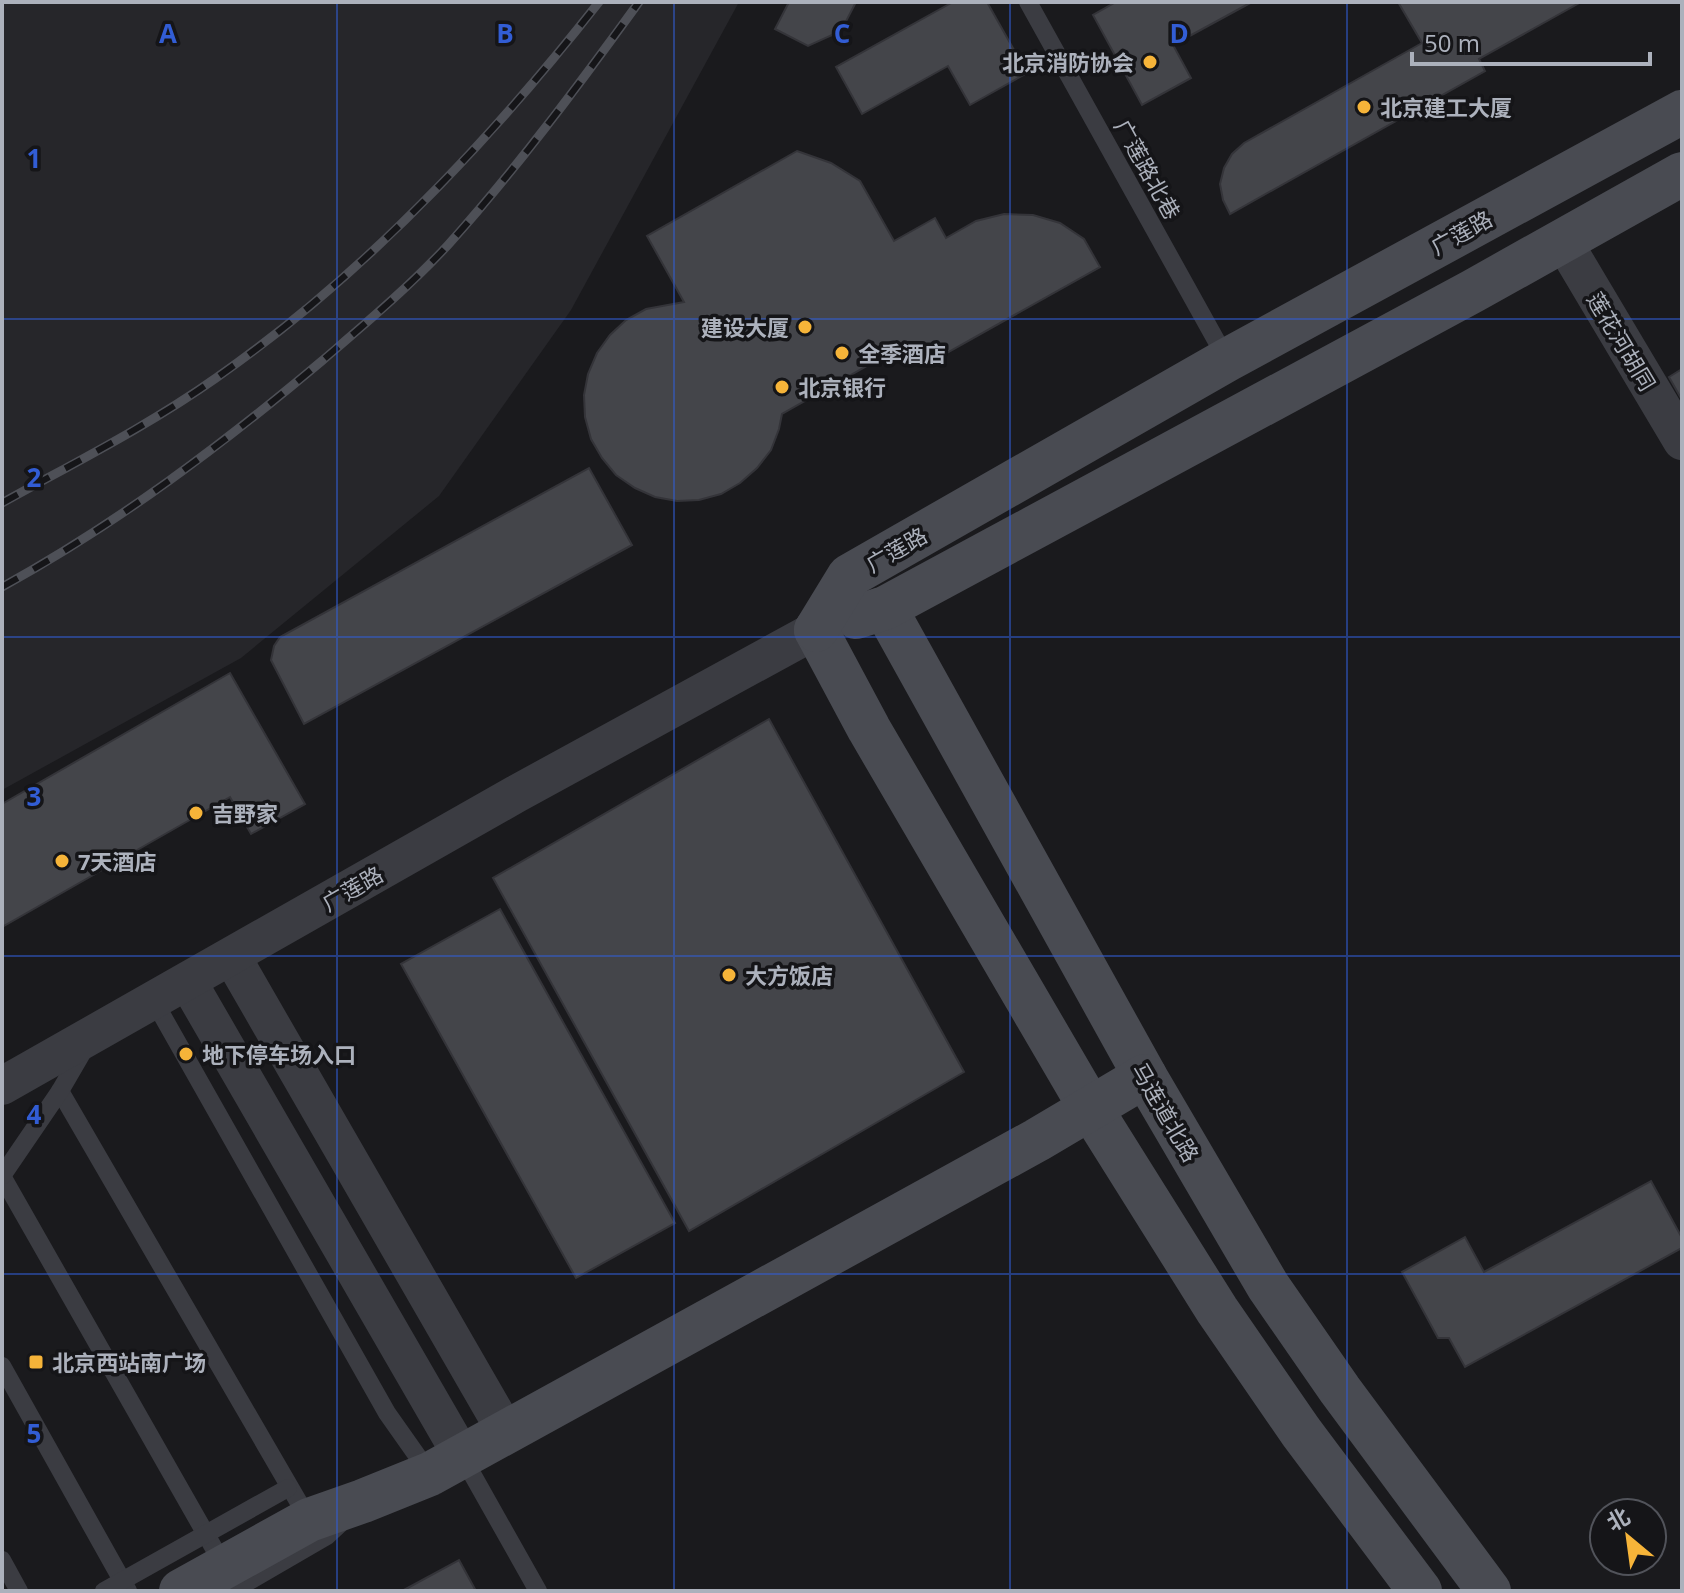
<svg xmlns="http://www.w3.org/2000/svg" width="1684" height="1593" font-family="'Open Sans','Noto Sans SC',sans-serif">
  <rect width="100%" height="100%" fill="#1a1a1d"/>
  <polygon fill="#26262a" points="2,2 739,2 571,310 439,496 241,658 2,790"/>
  <g fill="#44454a" stroke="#343439" stroke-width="2">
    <polygon points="789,2 856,2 841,31 808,46 775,29"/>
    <polygon points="953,2 987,2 1027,73 970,105 948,66 862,114 836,67"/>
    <polygon points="1116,2 1252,2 1173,45 1191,78 1142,105 1093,15"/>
    <polygon points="1398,2 1581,2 1479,59 1485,71 1230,214 1223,200 1220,184 1224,168 1232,154 1244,143 1422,43"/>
    <polygon points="797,151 831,163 860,181 894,241 935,218 946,238 976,221 1004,214 1033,215 1060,223 1084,239 1100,267 936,359 920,362 904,360 890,353 782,414 779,429 771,450 757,468 740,483 721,494 699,500 677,501 655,497 635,488 616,475 602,458 591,439 585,417 584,395 588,374 597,353 610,335 626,320 646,309 684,302 647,236"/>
    <polygon points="1682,369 1682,400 1669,377"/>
    <polygon points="589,468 632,545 304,724 271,660 274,646 280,637"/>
    <polygon points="230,673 305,804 251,834 230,797 2,927 2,804"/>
    <polygon points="769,719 964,1072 689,1231 493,878"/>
    <polygon points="500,909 675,1223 576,1278 401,964"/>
    <polygon points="1651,1181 1682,1238 1682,1248 1465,1367 1449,1338 1438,1338 1402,1272 1465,1237 1484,1272"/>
    <polygon points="459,1560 476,1591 402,1591"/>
  </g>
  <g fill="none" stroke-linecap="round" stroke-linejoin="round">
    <g stroke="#3b3c42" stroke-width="18">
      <polyline points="1028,2 1227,360"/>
      <polyline points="154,1001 387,1413 430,1474"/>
      <polyline points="60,1091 309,1520"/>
      <polyline points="2,1176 224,1566"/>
      <polyline points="2,1176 60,1091 85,1048"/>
      <polyline points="2,1366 128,1591"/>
      <polyline points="462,1456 538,1591"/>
      <polyline points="2,1560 19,1591"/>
      <polyline points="104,1591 288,1488"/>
      <polyline points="232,1591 327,1536 341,1523"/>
    </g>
    <g stroke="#3b3c42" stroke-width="38">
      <polyline points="1563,241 1682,441"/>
      <polyline points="232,957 506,1432"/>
      <polyline points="188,982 462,1456"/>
      <polyline points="2,1086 516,794 816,630"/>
    </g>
    <g stroke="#494b52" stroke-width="44">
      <polyline points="885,608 1145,1076 1268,1286 1340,1390 1489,1591"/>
      <polyline points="856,617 885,608 1473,291 1682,174"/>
      <polyline points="816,630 869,729 1091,1109 1217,1310 1301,1432 1420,1591"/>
      <polyline points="816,630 849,576 1227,360 1682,112"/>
      <polyline points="181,1591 309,1520 363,1501 430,1474 1037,1140 1145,1076"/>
    </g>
    <g stroke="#4e5057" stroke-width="9">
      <g id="rail">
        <path d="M 2,503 C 74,463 148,426 216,378 C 361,277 490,141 599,2"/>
        <path d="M 2,587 C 118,523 222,445 323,360 C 366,323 409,287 448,245 C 517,168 578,86 639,2"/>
      </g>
    </g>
    <use href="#rail" stroke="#151518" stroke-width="6" stroke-dasharray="18" stroke-linecap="butt"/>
  </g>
  <path fill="none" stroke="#325dd4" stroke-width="2" stroke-opacity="0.55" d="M 337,2 L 337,1591M 674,2 L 674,1591M 1010,2 L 1010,1591M 1347,2 L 1347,1591M 2,319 L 1682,319M 2,637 L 1682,637M 2,956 L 1682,956M 2,1274 L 1682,1274"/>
  <g fill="#f6b439" stroke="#151518" stroke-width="3">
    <circle cx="1150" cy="62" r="8"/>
    <circle cx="1364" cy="107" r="8"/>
    <circle cx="805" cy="327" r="8"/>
    <circle cx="842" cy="353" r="8"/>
    <circle cx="782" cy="387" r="8"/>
    <circle cx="196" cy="813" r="8"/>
    <circle cx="62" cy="861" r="8"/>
    <circle cx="729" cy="975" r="8"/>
    <circle cx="186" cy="1054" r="8"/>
    <rect x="28" y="1354" width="16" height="16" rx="4"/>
  </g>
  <g text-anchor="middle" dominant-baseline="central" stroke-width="7" stroke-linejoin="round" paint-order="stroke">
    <g font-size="22" font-weight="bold" fill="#acb1bc" stroke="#151518" text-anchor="start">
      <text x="1134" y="62" text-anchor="end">北京消防协会</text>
      <text x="1380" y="107">北京建工大厦</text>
      <text x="789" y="327" text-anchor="end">建设大厦</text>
      <text x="858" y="353">全季酒店</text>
      <text x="798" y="387">北京银行</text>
      <text x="212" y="813">吉野家</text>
      <text x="78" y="861">7天酒店</text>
      <text x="745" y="975">大方饭店</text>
      <text x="202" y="1054">地下停车场入口</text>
      <text x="52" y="1362">北京西站南广场</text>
    </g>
    <g font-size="22" fill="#acb1bc" stroke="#151518">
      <text transform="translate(1148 169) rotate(61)">广莲路北巷</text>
      <text transform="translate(1461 232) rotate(-29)">广莲路</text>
      <text transform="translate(1622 341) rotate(59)">莲花河胡同</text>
      <text transform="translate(896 549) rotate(-30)">广莲路</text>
      <text transform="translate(352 888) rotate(-30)">广莲路</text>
      <text transform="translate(1166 1112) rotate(60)">马连道北路</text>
    </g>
  </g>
  <g font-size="26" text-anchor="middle" font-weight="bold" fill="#325dd4" stroke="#151518" stroke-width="7" stroke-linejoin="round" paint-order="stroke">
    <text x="168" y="43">A</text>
    <text x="505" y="43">B</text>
    <text x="842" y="43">C</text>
    <text x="1179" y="43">D</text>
    <text x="34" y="168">1</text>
    <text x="34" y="487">2</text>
    <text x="34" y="806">3</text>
    <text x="34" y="1124">4</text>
    <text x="34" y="1443">5</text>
  </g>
  <rect width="1684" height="1593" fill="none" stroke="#acb1bc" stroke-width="8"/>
  <g transform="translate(1628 1537) rotate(331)"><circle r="38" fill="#151518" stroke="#51535a" stroke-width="2"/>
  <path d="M0-6L14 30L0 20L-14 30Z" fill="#f6b439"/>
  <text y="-12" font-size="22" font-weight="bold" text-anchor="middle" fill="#acb1bc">北</text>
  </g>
  <path d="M1412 52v12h238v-12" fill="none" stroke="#acb1bc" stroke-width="4"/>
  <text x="1424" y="52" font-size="24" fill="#acb1bc" stroke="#151518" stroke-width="6" paint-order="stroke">50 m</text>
</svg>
